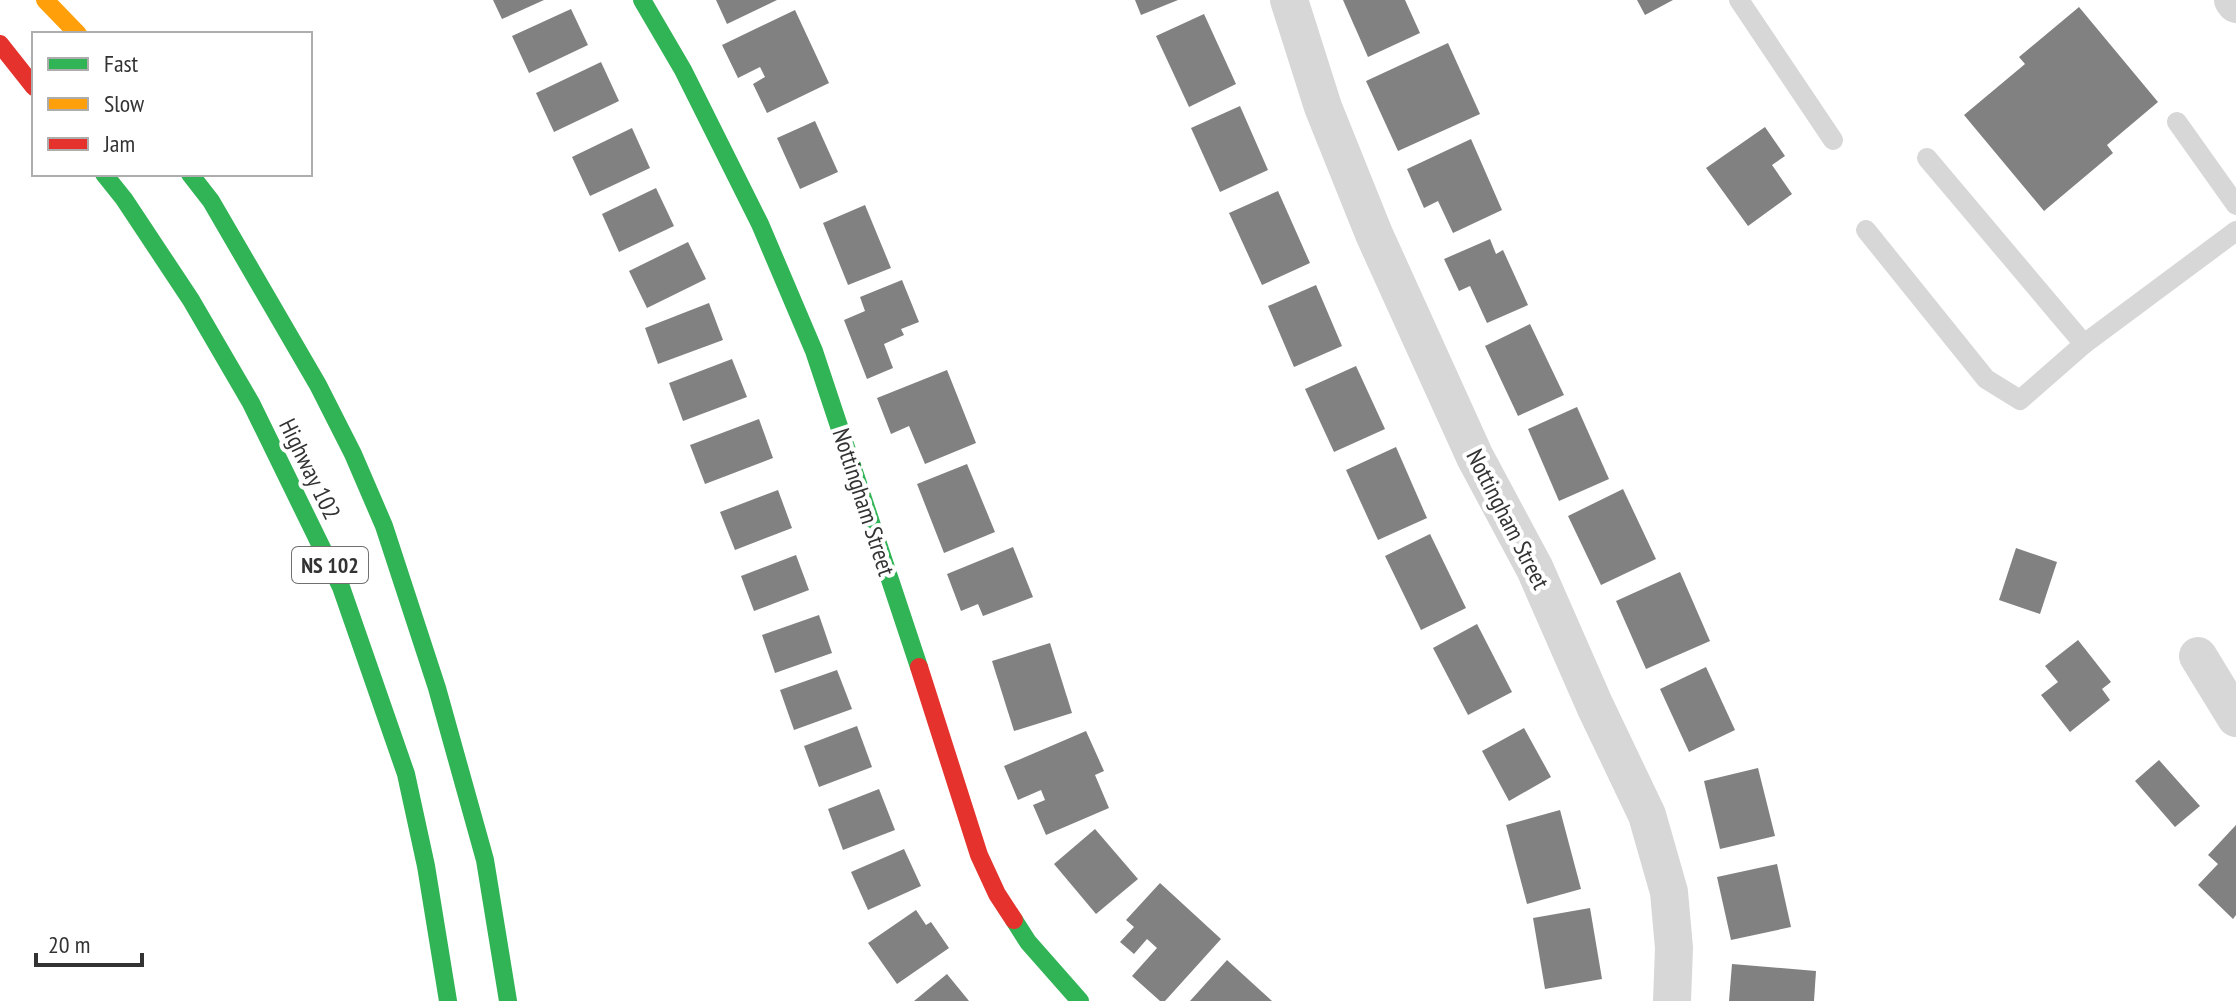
<svg xmlns="http://www.w3.org/2000/svg" width="2236" height="1001" font-family="'PT Sans Narrow',sans-serif">
  <rect width="100%" height="100%" fill="#fff"/>
  <g fill="#818181">
    <polygon points="493,0 544,0 502,19"/>
    <polygon points="716,0 777,0 727,24"/>
    <polygon points="1135,0 1178,0 1141,15"/>
    <polygon points="1343,0 1405,0 1420,33 1368,57"/>
    <polygon points="1637,0 1673,0 1645,15"/>
    <polygon points="2079,7 2158,102 2107,145 2113,153 2044,211 1964,115 2025,64 2019,57"/>
    <polygon points="571,9 588,45 529,73 512,36"/>
    <polygon points="795,10 829,83 767,113 753,84 765,77 760,67 738,78 722,45"/>
    <polygon points="1204,14 1236,84 1189,107 1156,36"/>
    <polygon points="1448,43 1480,114 1398,151 1366,81"/>
    <polygon points="601,62 619,101 554,132 536,93"/>
    <polygon points="1240,106 1268,170 1220,192 1191,128"/>
    <polygon points="815,121 838,172 800,189 777,138"/>
    <polygon points="1765,127 1785,156 1772,165 1792,194 1748,226 1706,168"/>
    <polygon points="632,128 650,168 590,196 572,157"/>
    <polygon points="1471,139 1502,210 1453,233 1438,201 1424,208 1407,169"/>
    <polygon points="656,188 674,226 619,252 602,214"/>
    <polygon points="1278,191 1310,263 1262,285 1229,213"/>
    <polygon points="865,205 891,268 848,285 823,223"/>
    <polygon points="1490,239 1496,254 1503,250 1528,305 1487,323 1470,286 1459,291 1444,259"/>
    <polygon points="688,242 706,279 647,308 629,271"/>
    <polygon points="902,280 919,322 901,329 904,335 884,344 893,368 867,379 844,320 865,311 860,297"/>
    <polygon points="1316,285 1342,346 1294,367 1268,306"/>
    <polygon points="709,303 723,340 658,364 645,328"/>
    <polygon points="1530,324 1564,395 1518,416 1485,346"/>
    <polygon points="732,359 747,397 683,421 669,383"/>
    <polygon points="1356,366 1385,429 1334,452 1305,389"/>
    <polygon points="947,370 976,443 925,464 909,426 891,434 877,398"/>
    <polygon points="1577,407 1609,479 1559,501 1528,429"/>
    <polygon points="759,419 773,458 705,484 690,445"/>
    <polygon points="1396,447 1427,518 1378,540 1346,470"/>
    <polygon points="967,464 995,532 944,553 917,484"/>
    <polygon points="1623,489 1656,559 1601,585 1568,516"/>
    <polygon points="778,490 792,528 735,550 720,512"/>
    <polygon points="1430,534 1466,608 1421,630 1385,556"/>
    <polygon points="1013,547 1033,597 983,616 978,604 961,611 947,574"/>
    <polygon points="2016,548 2057,562 2040,614 1999,600"/>
    <polygon points="796,555 809,590 754,611 741,576"/>
    <polygon points="1680,572 1710,641 1646,669 1616,601"/>
    <polygon points="819,615 832,653 775,673 762,635"/>
    <polygon points="1477,624 1512,692 1468,715 1433,648"/>
    <polygon points="2078,640 2111,682 2102,689 2110,700 2070,732 2041,695 2058,682 2045,666"/>
    <polygon points="1050,643 1072,713 1014,731 992,661"/>
    <polygon points="1706,667 1735,730 1689,752 1660,689"/>
    <polygon points="837,670 852,709 794,730 780,690"/>
    <polygon points="857,726 872,767 819,787 804,746"/>
    <polygon points="1524,728 1551,777 1509,801 1482,751"/>
    <polygon points="1086,731 1104,771 1095,775 1109,808 1046,835 1033,805 1045,800 1041,790 1018,800 1004,766"/>
    <polygon points="2159,760 2200,806 2175,827 2135,781"/>
    <polygon points="1758,768 1775,836 1720,849 1704,781"/>
    <polygon points="879,789 895,830 843,850 828,809"/>
    <polygon points="1560,810 1581,889 1527,904 1506,825"/>
    <polygon points="2236,825 2236,915 2233,919 2198,885 2218,864 2208,855"/>
    <polygon points="1095,829 1138,879 1096,914 1054,864"/>
    <polygon points="904,849 921,886 868,910 851,872"/>
    <polygon points="1777,864 1791,927 1731,940 1717,877"/>
    <polygon points="1160,883 1221,939 1165,1001 1160,1001 1132,976 1157,948 1147,939 1134,954 1120,942 1134,927 1126,920"/>
    <polygon points="1590,908 1602,979 1545,989 1533,918"/>
    <polygon points="916,910 926,925 931,922 949,948 897,984 868,943"/>
    <polygon points="1227,960 1272,1001 1190,1001"/>
    <polygon points="1732,964 1816,971 1814,1001 1729,1001"/>
    <polygon points="947,974 969,1001 914,1001"/>
  </g>
  <g fill="none" stroke-linecap="round" stroke-linejoin="round">
    <g stroke="#d7d7d7" stroke-width="20">
      <polyline points="1739,0 1833,140"/>
      <polyline points="2177,122 2236,205"/>
      <polyline points="1927,158 2084,344"/>
      <polyline points="1866,230 1986,379 2020,400 2084,344 2236,231"/>
    </g>
    <g stroke="#d7d7d7" stroke-width="38">
      <polyline points="1289,0 1323,107 1374,234 1475,457 1535,569 1595,706 1647,815 1669,892 1674,948 1672,1001"/>
      <polyline points="2233,0 2236,4"/>
      <polyline points="2198,656 2236,718"/>
    </g>
    <g stroke="#30b455" stroke-width="18">
      <polyline points="642,0 683,70 760,224 814,351 919,667"/>
      <polyline points="104,174 124,199 191,300 251,403 341,587 406,774 426,866 448,1001"/>
      <polyline points="190,174 211,201 318,385 353,454 384,526 437,688 485,860 508,1001"/>
      <polyline points="1014,920 1028,942 1080,1001"/>
    </g>
    <polyline stroke="#ff9f0a" stroke-width="18" points="45,0 78,34"/>
    <g stroke="#e5322d" stroke-width="18">
      <polyline points="0,44 34,87"/>
      <polyline points="919,667 979,855 997,894 1014,920"/>
    </g>
  </g>
  <g text-anchor="middle" dominant-baseline="central" stroke-width="8" stroke-linejoin="round" paint-order="stroke">
    <rect fill="#fff" stroke="#707070" stroke-width="2" x="292" y="547" width="76" height="36" rx="6"/>
    <g font-size="22" font-weight="bold" fill="#333">
      <text x="330" y="565">NS 102</text>
    </g>
    <g font-size="24" fill="#333" stroke="#fff">
      <text transform="translate(310 469) rotate(64)">Highway 102</text>
      <text transform="translate(864 502) rotate(72)">Nottingham Street</text>
      <text transform="translate(1508 519) rotate(63)">Nottingham Street</text>
    </g>
  </g>
  <rect x="32" y="32" width="280" height="144" fill="#ffffff" stroke="#adadad" stroke-width="2"/>
  <rect x="48" y="58" width="40" height="12" fill="#30b455" stroke="#adadad" stroke-width="2"/>
  <text x="104" y="72" font-size="24" fill="#333333">Fast</text>
  <rect x="48" y="98" width="40" height="12" fill="#ff9f0a" stroke="#adadad" stroke-width="2"/>
  <text x="104" y="112" font-size="24" fill="#333333">Slow</text>
  <rect x="48" y="138" width="40" height="12" fill="#e5322d" stroke="#adadad" stroke-width="2"/>
  <text x="104" y="152" font-size="24" fill="#333333">Jam</text>
  <path d="M36 953v12h106v-12" fill="none" stroke="#333333" stroke-width="4"/>
  <text x="48" y="953" font-size="24" fill="#333333" stroke="#ffffff" stroke-width="6" paint-order="stroke">20 m</text>
</svg>
